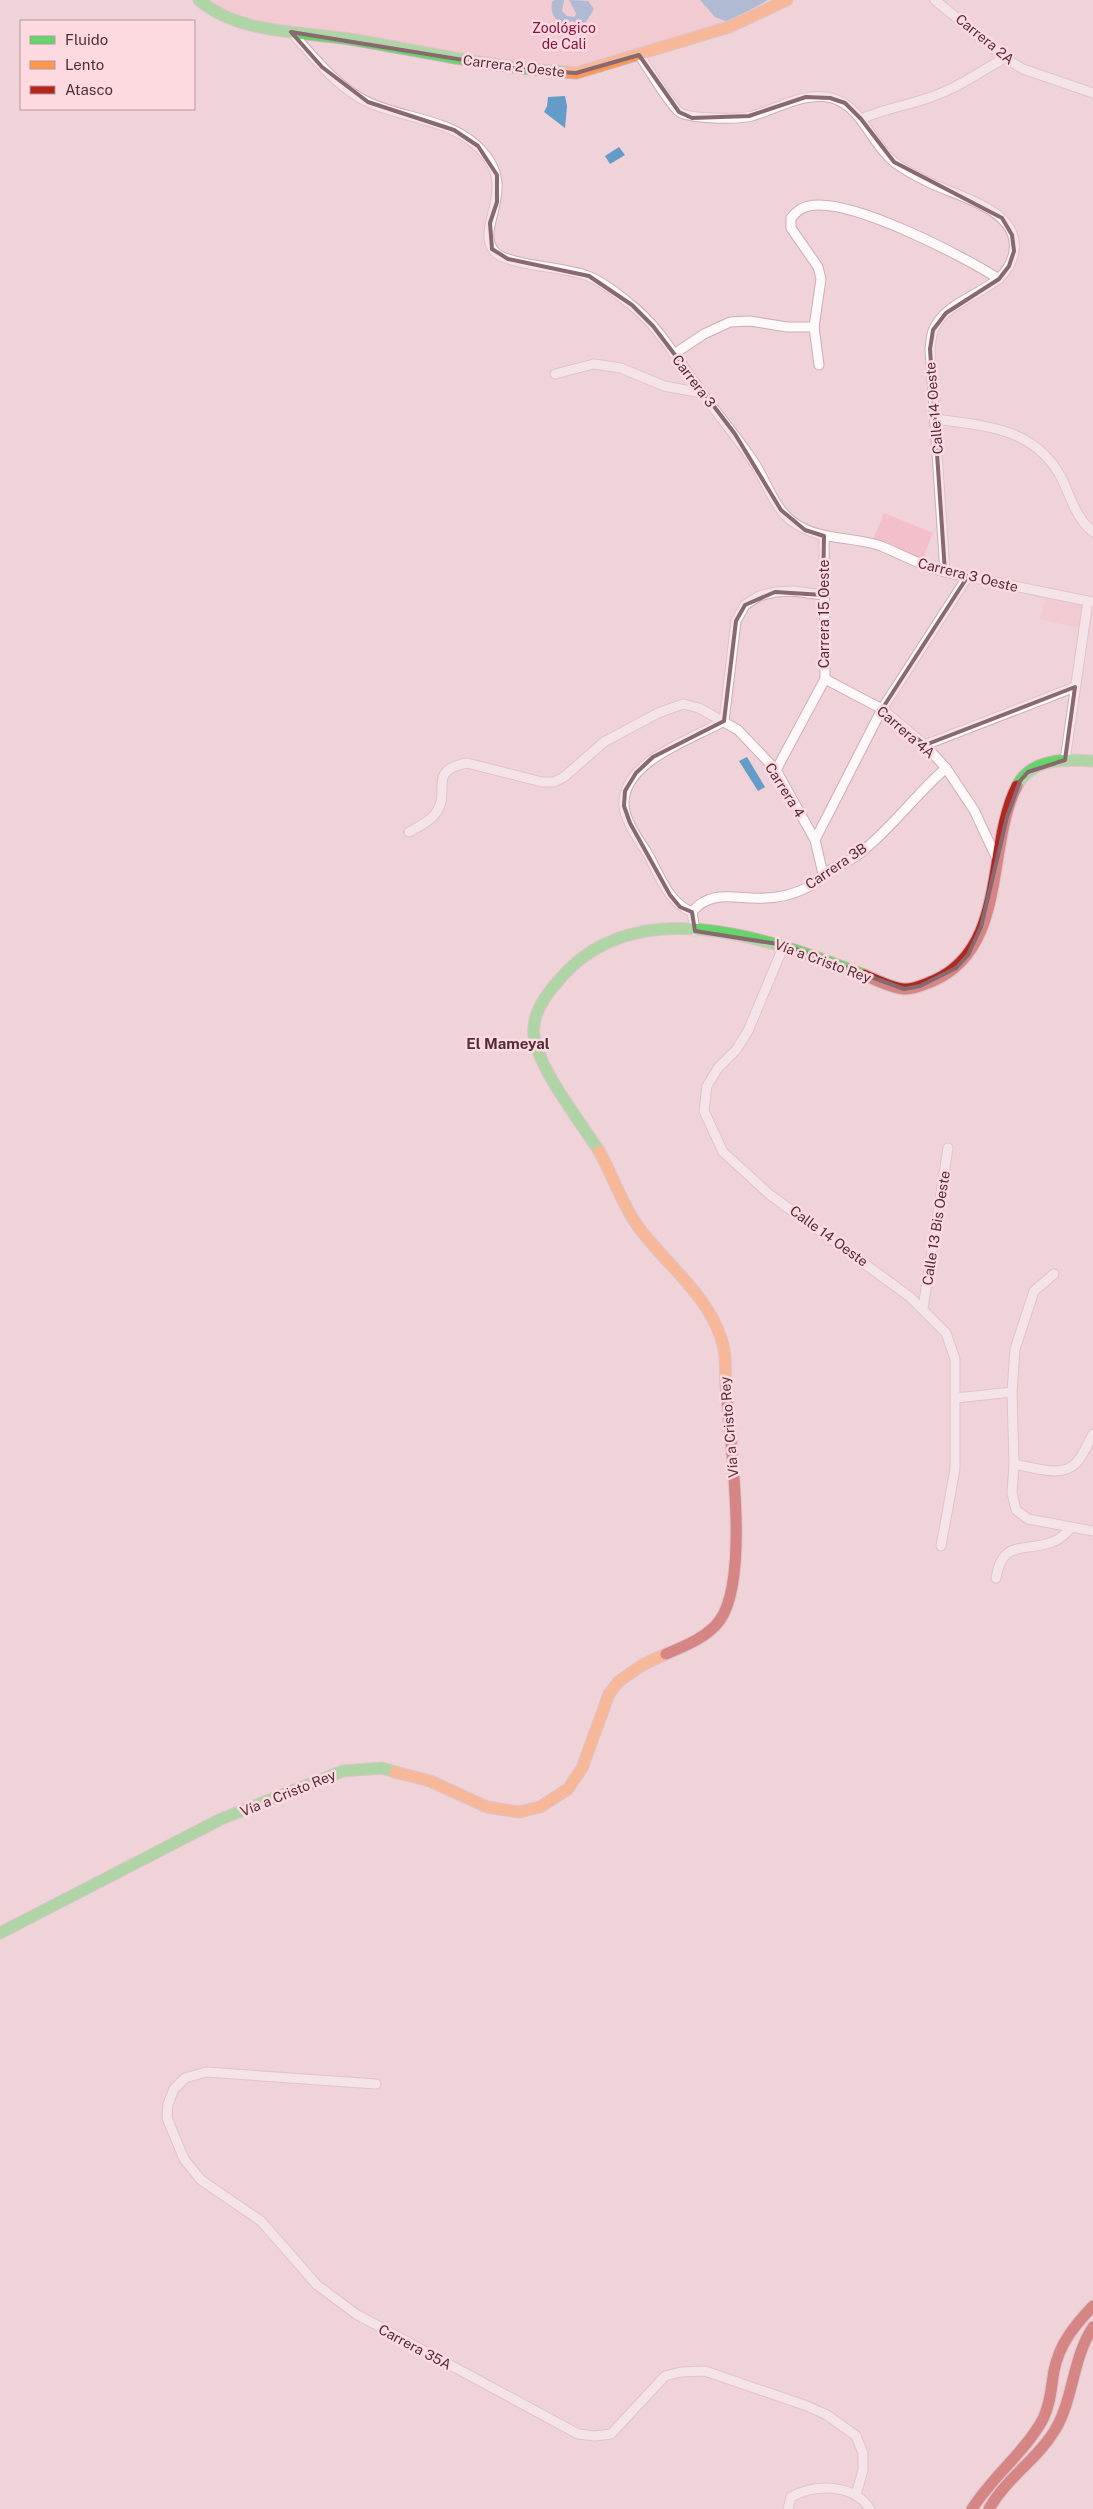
<svg xmlns="http://www.w3.org/2000/svg" width="1093" height="2509" font-family="'Public Sans',sans-serif">
  <rect width="100%" height="100%" fill="#efd3d9"/>
  <g fill="#f3bfcb">
    <polygon points="199,0 700,0 715,17 728,22 576,73 291,32"/>
    <polygon points="884,513 933,533 922,560 873,540"/>
    <polygon points="1046,595 1084,604 1078,628 1040,619"/>
  </g>
  <g fill="#649cc9">
    <path d="M 555,0 L 564,0 L 562,11 L 567,16 L 575,17 L 576,13 L 569,0 L 588,1 L 594,9 L 584,25 L 580,26 L 572,21 L 562,24 C 554,19 550,11 552,2 Z"/>
    <polygon points="700,0 768,0 728,22 715,17"/>
    <polygon points="565,96 567,106 565,128 544,112 547,106 548,97"/>
    <polygon points="619,147 625,155 610,164 605,156"/>
    <polygon points="747,757 765,787 758,791 739,761"/>
  </g>
  <g fill="none" stroke-linecap="round" stroke-linejoin="round">
    <g stroke="#ccafb6" stroke-width="11">
      <g id="street">
        <polyline points="935,0 1005,58 1023,69 1093,93"/>
        <path d="M 291,32 C 314,57 338,89 370,103 C 404,118 449,120 476,145 C 524,188 472,227 495,252 C 506,265 567,267 588,276 C 603,282 617,293 630,304 C 659,326 678,361 700,390 C 718,415 738,438 755,464 C 767,483 774,508 793,522 C 818,541 852,536 881,546 C 903,555 922,566 945,572 L 1093,602"/>
        <path d="M 639,55 C 652,73 663,95 678,111 C 688,120 739,119 752,116 C 777,109 805,91 832,98 C 863,107 870,143 894,162 C 903,169 916,176 926,181 C 954,196 1020,208 1014,251 C 1008,294 948,293 933,331 C 931,336 931,343 930,349 L 945,572"/>
        <path d="M 861,119 C 890,106 920,104 948,90 C 968,81 986,68 1005,58"/>
        <polyline points="674,354 704,334 730,322 750,321 787,327 814,327"/>
        <path d="M 819,365 L 814,327 L 821,279 L 818,267 L 791,228 L 791,218 C 796,212 801,207 809,206 C 850,197 963,256 999,279"/>
        <polyline points="555,374 594,364 621,368 664,386 702,393"/>
        <path d="M 936,419 C 986,426 1036,428 1062,479 C 1071,498 1076,518 1093,532"/>
        <polyline points="825,679 882,709 925,745 946,768 974,810 997,859"/>
        <polyline points="724,721 736,621 745,605 759,596 775,592 793,591 823,595"/>
        <polyline points="925,745 1075,687"/>
        <polyline points="1065,760 1088,601"/>
        <polyline points="776,770 825,679 824,536"/>
        <path d="M 409,832 C 418,827 429,822 435,814 C 453,792 425,771 467,763 L 542,782 L 554,782 L 564,777 L 604,742 L 658,713 L 683,704 L 699,708 L 738,730 L 776,770 L 815,840 L 823,874"/>
        <polyline points="815,840 882,709 968,576"/>
        <path d="M 692,912 C 669,903 660,877 649,856 C 640,841 625,822 624,805 C 622,761 693,739 724,721"/>
        <path d="M 695,931 L 692,912 C 708,892 729,897 752,898 C 770,899 791,896 808,887 C 815,884 819,877 825,873 C 836,866 849,862 859,854 C 891,829 915,795 946,768"/>
        <polyline points="784,945 748,1031 736,1050 718,1068 707,1086 704,1111 723,1152 769,1194 910,1297 946,1333 955,1359 955,1469 941,1546"/>
        <polyline points="1054,1274 1034,1291 1015,1349 1012,1392 1014,1464 1012,1493 1016,1510 1028,1519 1093,1531"/>
        <polyline points="923,1308 948,1148"/>
        <polyline points="956,1398 1012,1392"/>
        <path d="M 1014,1464 C 1033,1467 1063,1479 1077,1462 C 1084,1454 1088,1443 1093,1434"/>
        <path d="M 996,1578 C 1003,1538 1024,1553 1052,1542 C 1060,1540 1066,1533 1071,1528"/>
        <polyline points="376,2084 206,2072 185,2078 174,2089 168,2104 167,2118 184,2159 201,2180 261,2221 317,2285 356,2314 578,2434 595,2436 611,2434 665,2376 681,2372 705,2371 807,2406 827,2415 856,2436 863,2453 863,2470 856,2495"/>
        <path d="M 788,2509 L 791,2497 C 815,2484 853,2483 870,2509"/>
      </g>
    </g>
    <g stroke="#ccafb6" stroke-width="13">
      <g id="fast">
        <path d="M 199,0 C 240,35 305,31 356,40 C 426,52 496,68 567,72"/>
        <path d="M 1017,786 C 1032,758 1065,759 1093,761"/>
        <path d="M 599,1151 C 580,1121 539,1070 534,1036 C 531,1014 546,994 560,979 C 637,889 772,940 864,975"/>
        <polyline points="0,1933 221,1819 343,1771 382,1768 395,1772"/>
      </g>
    </g>
    <g stroke="#ccafb6" stroke-width="13">
      <g id="slow">
        <polyline points="567,72 576,73 729,27 787,0"/>
        <path d="M 599,1151 C 613,1176 621,1202 637,1225 C 666,1266 713,1297 724,1349 C 726,1361 725,1374 726,1387"/>
        <polyline points="395,1772 430,1781 487,1807 519,1812 540,1807 568,1789 582,1768 609,1694 619,1681 644,1664 666,1654"/>
      </g>
    </g>
    <g stroke="#ccafb6" stroke-width="13">
      <g id="jam">
        <path d="M 864,975 C 876,980 891,988 904,989 C 913,990 925,984 933,981 C 1008,949 986,847 1017,786"/>
        <path d="M 666,1654 C 685,1646 708,1637 720,1620 C 750,1577 730,1441 726,1387"/>
        <path d="M 972,2509 C 992,2477 1025,2452 1043,2419 C 1051,2402 1051,2388 1054,2371 C 1059,2344 1075,2325 1093,2306"/>
        <path d="M 989,2509 C 1006,2478 1037,2460 1055,2430 C 1074,2398 1072,2359 1093,2327"/>
      </g>
    </g>
    <use href="#street" stroke="#fdf8f9" stroke-width="9"/>
    <use href="#fast" stroke="#63d668" stroke-width="11"/>
    <use href="#slow" stroke="#ff974d" stroke-width="11"/>
    <use href="#jam" stroke="#b3261e" stroke-width="11"/>
  </g>
  <path d="M0 0H1093V2509H0ZM 291,32 L 526,70 L 576,73 L 639,55 L 679,112 L 692,118 L 749,116 L 806,97 L 830,98 L 845,103 L 861,119 L 894,162 L 1002,218 L 1012,235 L 1014,251 L 1009,266 L 999,279 L 946,313 L 933,330 L 930,349 L 945,572 L 968,576 L 882,709 L 925,745 L 1075,687 L 1065,760 L 1028,772 L 1020,781 L 1007,817 L 981,927 L 968,955 L 956,968 L 920,986 L 904,989 L 784,945 L 695,931 L 692,912 L 680,907 L 670,895 L 630,823 L 624,806 L 625,791 L 636,773 L 653,757 L 724,721 L 736,621 L 745,605 L 775,592 L 823,595 L 824,536 L 805,530 L 781,510 L 735,434 L 653,326 L 632,305 L 589,276 L 508,259 L 492,249 L 490,223 L 497,202 L 497,175 L 478,146 L 454,130 L 368,102 L 322,67 Z" fill="#efd3d9" fill-opacity=".55" fill-rule="evenodd"/>
  <path fill="none" stroke="#896870" stroke-width="4" stroke-linejoin="round" d="M 291,32 L 526,70 L 576,73 L 639,55 L 679,112 L 692,118 L 749,116 L 806,97 L 830,98 L 845,103 L 861,119 L 894,162 L 1002,218 L 1012,235 L 1014,251 L 1009,266 L 999,279 L 946,313 L 933,330 L 930,349 L 945,572 L 968,576 L 882,709 L 925,745 L 1075,687 L 1065,760 L 1028,772 L 1020,781 L 1007,817 L 981,927 L 968,955 L 956,968 L 920,986 L 904,989 L 784,945 L 695,931 L 692,912 L 680,907 L 670,895 L 630,823 L 624,806 L 625,791 L 636,773 L 653,757 L 724,721 L 736,621 L 745,605 L 775,592 L 823,595 L 824,536 L 805,530 L 781,510 L 735,434 L 653,326 L 632,305 L 589,276 L 508,259 L 492,249 L 490,223 L 497,202 L 497,175 L 478,146 L 454,130 L 368,102 L 322,67 Z"/>
  <g text-anchor="middle" dominant-baseline="central" stroke-width="5" stroke-linejoin="round" paint-order="stroke">
    <g font-size="14" fill="#8a1043" stroke="#fdd9e0">
      <text x="564" y="28">Zoológico<tspan x="564" dy="16">de Cali</tspan></text>
    </g>
    <g font-size="14" fill="#522f38" stroke="#fdd9e0">
      <text transform="translate(985 39) rotate(39)">Carrera 2A</text>
      <text transform="translate(514 66) rotate(7)">Carrera 2 Oeste</text>
      <text transform="translate(694 381) rotate(53)">Carrera 3</text>
      <text transform="translate(934 408) rotate(-95)">Calle 14 Oeste</text>
      <text transform="translate(968 575) rotate(14)">Carrera 3 Oeste</text>
      <text transform="translate(824 614) rotate(-90)">Carrera 15 Oeste</text>
      <text transform="translate(906 732) rotate(41)">Carrera 4A</text>
      <text transform="translate(785 790) rotate(58)">Carrera 4</text>
      <text transform="translate(836 866) rotate(-34)">Carrera 3B</text>
      <text transform="translate(823 961) rotate(20)">Vía a Cristo Rey</text>
      <text transform="translate(936 1228) rotate(-81)">Calle 13 Bis Oeste</text>
      <text transform="translate(829 1236) rotate(36)">Calle 14 Oeste</text>
      <text transform="translate(729 1427) rotate(-95)">Vía a Cristo Rey</text>
      <text transform="translate(288 1793) rotate(-22)">Vía a Cristo Rey</text>
      <text transform="translate(415 2347) rotate(28)">Carrera 35A</text>
    </g>
    <g font-size="15" font-weight="bold" fill="#522f38" stroke="#fdd9e0">
      <text x="508" y="1043">El Mameyal</text>
    </g>
  </g>
  <rect x="20" y="20" width="175" height="90" fill="#fdd9e0" stroke="#b9959d"/>
  <rect x="30" y="36" width="25" height="8" fill="#63d668" stroke="#b9959d"/>
  <text x="65" y="45" font-size="15" fill="#522f38">Fluido</text>
  <rect x="30" y="61" width="25" height="8" fill="#ff974d" stroke="#b9959d"/>
  <text x="65" y="70" font-size="15" fill="#522f38">Lento</text>
  <rect x="30" y="86" width="25" height="8" fill="#b3261e" stroke="#b9959d"/>
  <text x="65" y="95" font-size="15" fill="#522f38">Atasco</text>
</svg>
